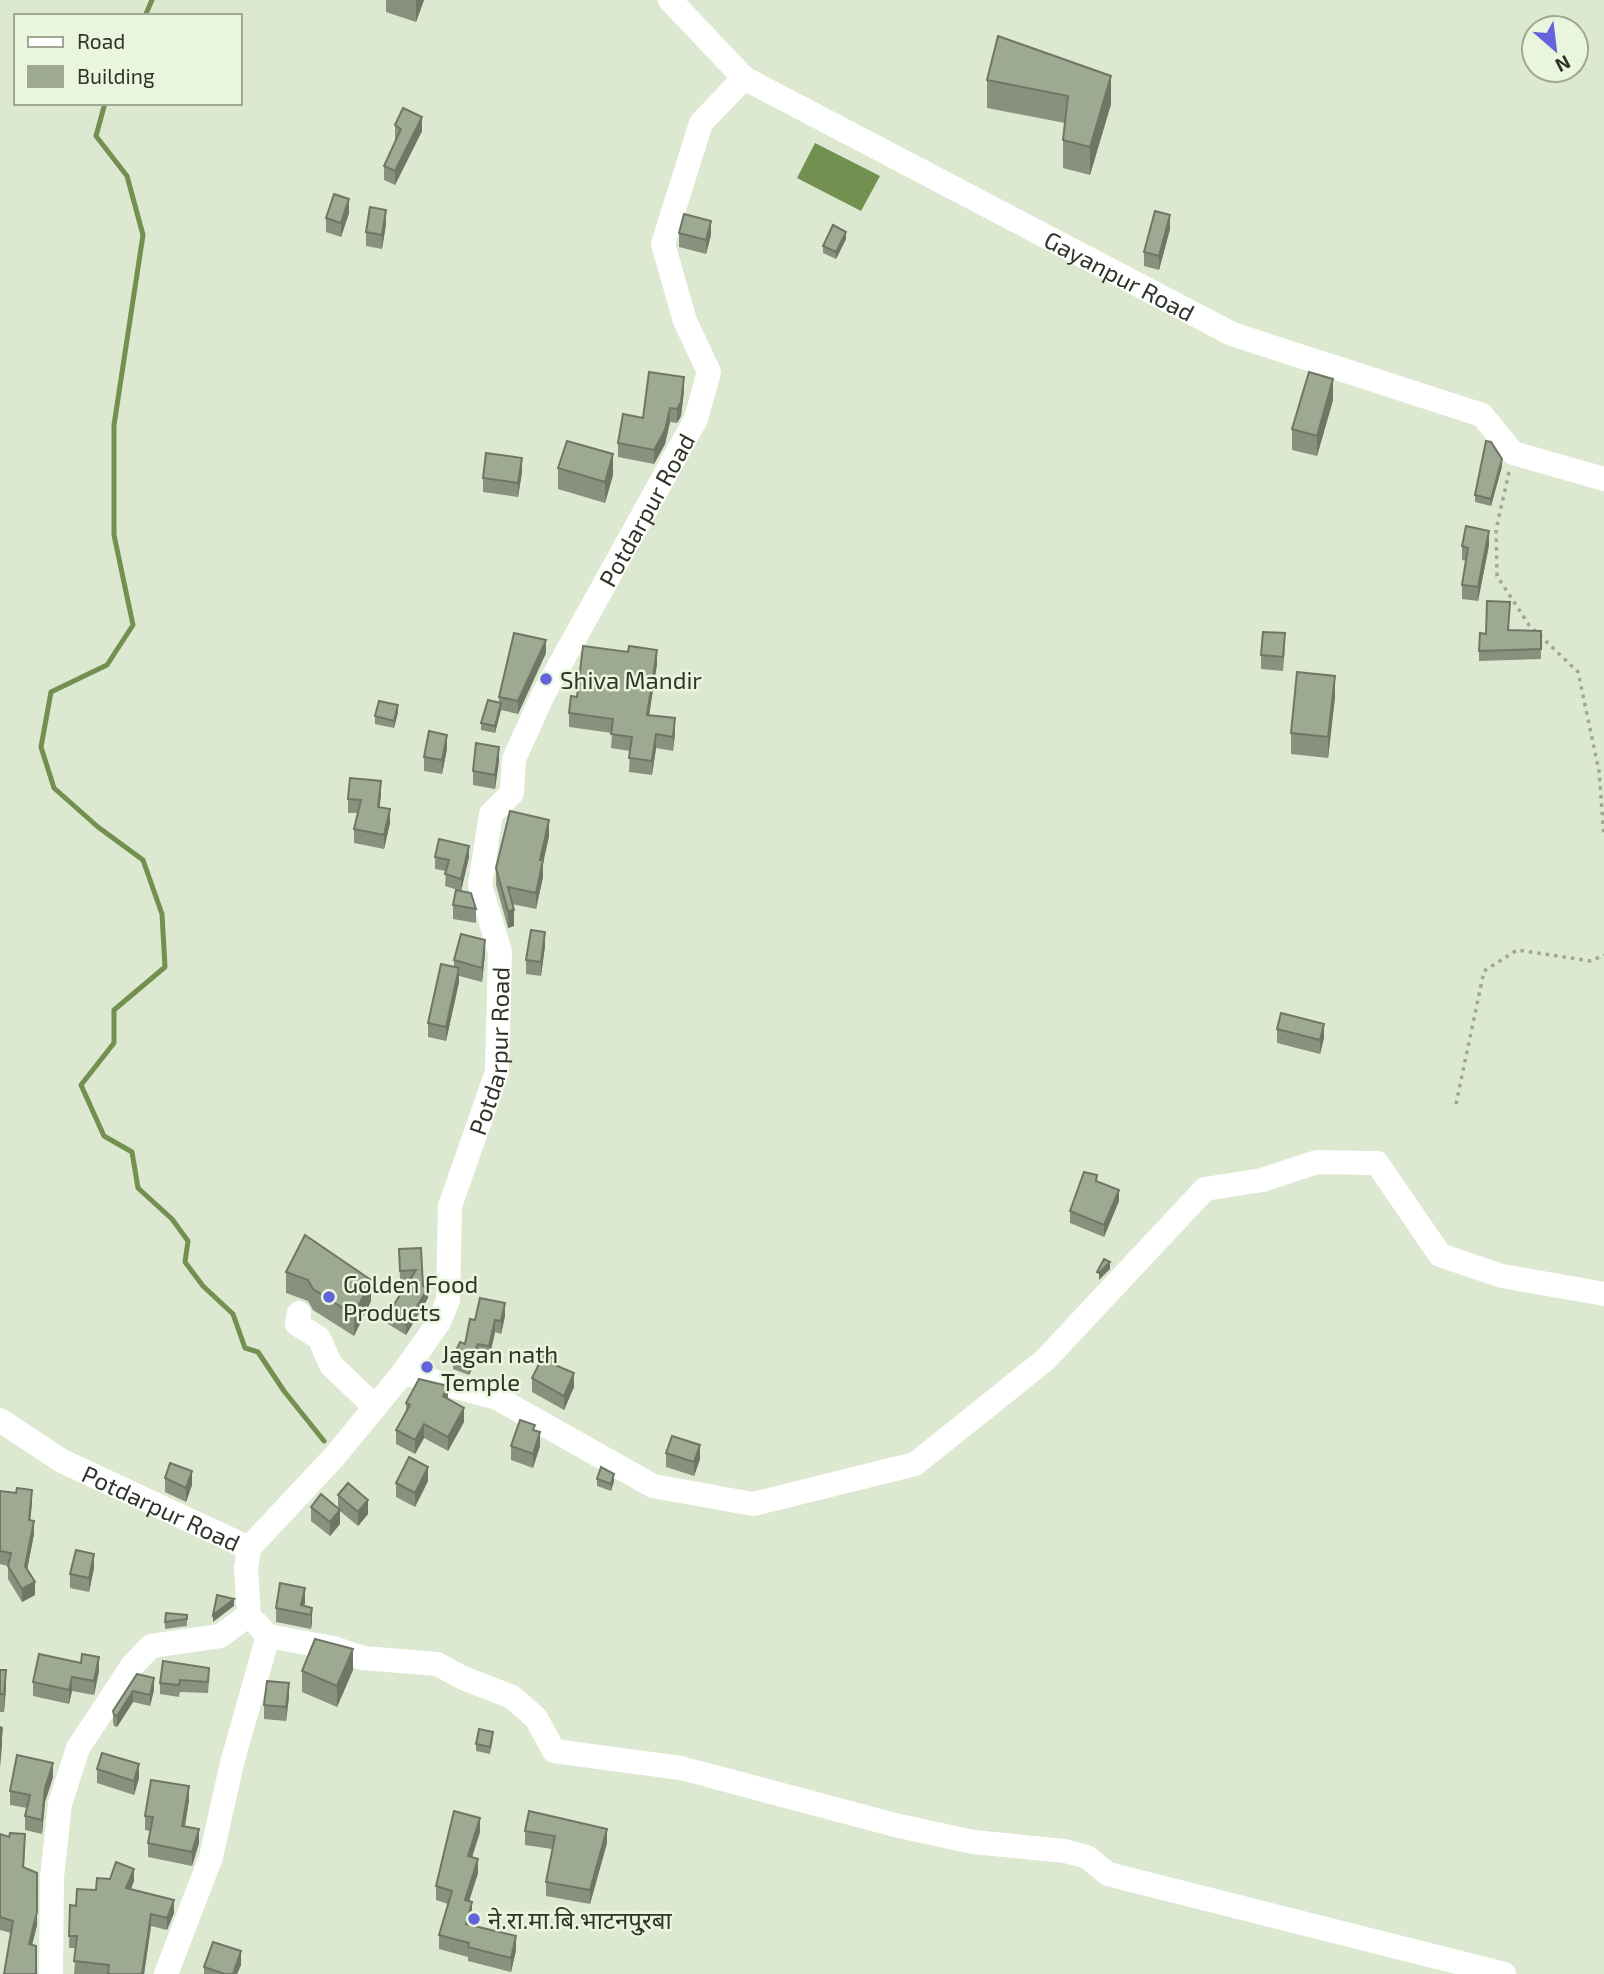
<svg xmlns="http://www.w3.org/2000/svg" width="1604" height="1974" font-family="'Exo 2','Noto Sans Devanagari',sans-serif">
  <rect width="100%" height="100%" fill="#dce8cf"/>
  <polygon fill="#729050" points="815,143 880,176 861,211 797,178"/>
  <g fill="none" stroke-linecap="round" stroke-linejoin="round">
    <g stroke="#729050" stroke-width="5">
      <polyline points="145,16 152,0"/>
      <polyline points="105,103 96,136 127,176 143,235 114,425 114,535 133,625 107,665 51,692 41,747 54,788 98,827 143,860 162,914 165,967 114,1010 114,1043 81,1085 104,1136 132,1152 138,1188 172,1219 188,1241 185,1262 203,1286 233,1314 245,1348 258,1352 284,1391 324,1441"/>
    </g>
    <g stroke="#9ea894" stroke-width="3.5" stroke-dasharray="3.5 5" stroke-linecap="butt">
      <polyline points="1509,472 1496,530 1497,576 1529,625 1578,672 1599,771 1604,837"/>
      <polyline points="1456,1104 1484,971 1517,950 1591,961 1604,955"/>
    </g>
    <g stroke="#fff" stroke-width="24">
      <path id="s1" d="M 670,0 L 744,78 L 1232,334 L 1482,415 L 1513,453 L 1604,479"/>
      <polyline points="299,1313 297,1324 319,1338 331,1365 375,1407"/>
      <polyline points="403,1373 497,1398 653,1486 753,1504 915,1464 1045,1360 1205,1189 1262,1180 1317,1162 1377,1163 1440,1255 1502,1276 1604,1294"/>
      <path id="s2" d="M 0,1420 L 62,1461 L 249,1548 L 334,1457 L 403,1373 L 439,1322 L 448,1300 L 450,1206 L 497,1072 L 500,952 L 480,885 L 491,814 L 512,793 L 514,759 L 542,697 L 696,419 L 709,372 L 685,321 L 663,244 L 701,123 L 744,78"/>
      <polyline points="268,1636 333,1648 363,1658 437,1664 463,1678 512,1697 536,1718 554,1751 681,1768 895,1825 973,1842 1065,1851 1087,1857 1108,1874 1504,1974"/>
      <polyline points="51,1974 52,1877 60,1804 78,1748 132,1666 151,1646 220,1636 249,1615 246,1568 249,1548"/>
      <polyline points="166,1974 211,1857 232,1763 268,1636 257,1624"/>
    </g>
  </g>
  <g fill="#88917e">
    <polygon points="386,0 424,0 416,22 386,12"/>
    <polygon points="987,80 1111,104 1090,175 1063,168 1063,140 1065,123 987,108"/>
    <polygon points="395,125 422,131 395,185 384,180 384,166 396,140 395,140"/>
    <polygon points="349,213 341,237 326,232 326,218"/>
    <polygon points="386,224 382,249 366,246 366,232"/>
    <polygon points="1170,229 1159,270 1144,266 1144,252"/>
    <polygon points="679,233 711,235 706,254 679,247"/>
    <polygon points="846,239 836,259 823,253 823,246"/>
    <polygon points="684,391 681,416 677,423 670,422 665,444 654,464 618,457 618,443 643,418"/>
    <polygon points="1333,400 1317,456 1292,450 1292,429"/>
    <polygon points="1502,466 1491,506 1475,502 1475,495"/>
    <polygon points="558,468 613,475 605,503 558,489"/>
    <polygon points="522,472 518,497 483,492 483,478"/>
    <polygon points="1489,545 1478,601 1462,599 1462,585 1466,561 1462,560 1462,546"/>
    <polygon points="1510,612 1508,630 1541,631 1541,659 1479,661 1479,651 1486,634"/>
    <polygon points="1285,648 1283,671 1261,669 1261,655"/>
    <polygon points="546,653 518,714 501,710 495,733 481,730 481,723 499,703 499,697"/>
    <polygon points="657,664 649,715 675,733 673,751 656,748 652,775 629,772 630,751 611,748 612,733 569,727 569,713 577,697"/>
    <polygon points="1335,697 1328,758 1291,754 1291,733"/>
    <polygon points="398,712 394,728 375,724 375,716"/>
    <polygon points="447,749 442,774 424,771 424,757"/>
    <polygon points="499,761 495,789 473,785 473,771"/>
    <polygon points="381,795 379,807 390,823 384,849 354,843 354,829 357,813 348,813 348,799"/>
    <polygon points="549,836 543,863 543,877 536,909 512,904 514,926 508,928 496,885 496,868"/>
    <polygon points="435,857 469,857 461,891 445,886 446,871 435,869"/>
    <polygon points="453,905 476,909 476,923 453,919"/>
    <polygon points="545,946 541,976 526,974 526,960"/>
    <polygon points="485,954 482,982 459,976 459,982 446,1041 428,1037 428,1023 454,967 454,960"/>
    <polygon points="1277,1029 1324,1038 1320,1054 1277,1043"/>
    <polygon points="1119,1201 1104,1237 1070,1223 1070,1211"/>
    <polygon points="421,1248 423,1286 428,1298 406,1335 388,1324 388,1314 409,1280 400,1281 399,1249"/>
    <polygon points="286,1272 371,1301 354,1336 313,1310 308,1301 286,1293"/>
    <polygon points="505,1316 501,1334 495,1332 489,1359 478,1357 469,1375 453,1369 453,1357 465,1344 475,1320"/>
    <polygon points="532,1378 574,1387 564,1410 532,1392"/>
    <polygon points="448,1399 464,1422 448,1451 424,1438 415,1454 396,1444 396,1430 406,1411 406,1403"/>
    <polygon points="535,1431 540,1446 533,1468 511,1460 511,1446"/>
    <polygon points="666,1453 700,1459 694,1476 666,1467"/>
    <polygon points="165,1478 192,1485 186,1502 165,1492"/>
    <polygon points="597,1479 614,1481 611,1491 597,1486"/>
    <polygon points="428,1481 415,1507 396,1497 396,1483"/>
    <polygon points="0,1491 32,1503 30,1520 34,1534 27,1570 35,1595 22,1602 8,1579 8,1566 0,1564"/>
    <polygon points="338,1495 368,1514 358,1526 340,1511 340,1524 330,1536 311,1521 311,1507 338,1507"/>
    <polygon points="94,1568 89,1592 70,1588 70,1574"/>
    <polygon points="305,1602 304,1606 312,1608 312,1622 311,1629 276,1622 276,1608"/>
    <polygon points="187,1615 187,1626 165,1629 165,1622"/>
    <polygon points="163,1661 209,1680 208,1693 180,1692 179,1697 160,1694 160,1683"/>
    <polygon points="0,1670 6,1688 4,1712 0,1712"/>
    <polygon points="353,1670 337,1707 302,1692 302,1671"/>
    <polygon points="99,1671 94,1695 72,1691 69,1704 33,1696 33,1682"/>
    <polygon points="137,1674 154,1690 150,1706 133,1702 117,1727 114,1726 113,1722 113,1711"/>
    <polygon points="289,1697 286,1721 264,1719 264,1705"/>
    <polygon points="493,1739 490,1754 476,1751 476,1744"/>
    <polygon points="97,1769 139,1778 134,1795 97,1783"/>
    <polygon points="53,1777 45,1802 42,1834 25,1830 25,1816 27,1808 10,1805 10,1791"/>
    <polygon points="189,1800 185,1827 199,1843 192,1866 148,1857 148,1843 150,1831 145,1830 145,1816"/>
    <polygon points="525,1831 607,1843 590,1904 546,1896 546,1882 552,1849 525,1845"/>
    <polygon points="480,1832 472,1857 478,1873 469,1901 472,1916 470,1925 516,1950 511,1972 468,1961 468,1957 439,1949 439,1935 448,1904 436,1900 436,1886"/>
    <polygon points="0,1834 25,1847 24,1867 37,1925 32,1945 36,1974 11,1933 0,1930"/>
    <polygon points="134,1881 131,1889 174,1913 167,1930 151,1926 144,1974 74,1974 76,1948 69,1948 70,1905 76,1906 96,1890"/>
    <polygon points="241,1965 237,1974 204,1974 204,1967"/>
  </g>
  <g fill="#6f7666">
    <polygon points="416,0 424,0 416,22"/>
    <polygon points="1111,76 1111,104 1090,175 1090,147"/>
    <polygon points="422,117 422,131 395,185 395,171"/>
    <polygon points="349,199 349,213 341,237 341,223"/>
    <polygon points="386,210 386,224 382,249 382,235"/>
    <polygon points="1170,215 1170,229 1159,270 1159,256"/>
    <polygon points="711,221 711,235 706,254 706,240"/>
    <polygon points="846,232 846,239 836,259 836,252"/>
    <polygon points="684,377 684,391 681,416 677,423 677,409"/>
    <polygon points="1333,379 1333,400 1317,456 1317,436"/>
    <polygon points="670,408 670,422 665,444 654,464 654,450"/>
    <polygon points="613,454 613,475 605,503 605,482"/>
    <polygon points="522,458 522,472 518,497 518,483"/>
    <polygon points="1502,459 1502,466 1491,506 1491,499"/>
    <polygon points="1489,531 1489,545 1478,601 1478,587"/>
    <polygon points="546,640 546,653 518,714 518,701"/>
    <polygon points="657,650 657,664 647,729 647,715"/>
    <polygon points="1335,676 1335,697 1328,758 1328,737"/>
    <polygon points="501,703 501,710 495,733 495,726"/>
    <polygon points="398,705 398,712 394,728 394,721"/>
    <polygon points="675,718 675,733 673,751 673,737"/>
    <polygon points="656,734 656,748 652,775 652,761"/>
    <polygon points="447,735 447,749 442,774 442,760"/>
    <polygon points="499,747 499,761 495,789 495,775"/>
    <polygon points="381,781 381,795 378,821 378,807"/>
    <polygon points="390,809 390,823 384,849 384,835"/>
    <polygon points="549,820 549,836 543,863 543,877 536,909 536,893 540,860"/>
    <polygon points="469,846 469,857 461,891 461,879"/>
    <polygon points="514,910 514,926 508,928 508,911"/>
    <polygon points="545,932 545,946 541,976 541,962"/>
    <polygon points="485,940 485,954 482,982 482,968"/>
    <polygon points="459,968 459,982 446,1041 446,1027"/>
    <polygon points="1324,1024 1324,1038 1320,1054 1320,1040"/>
    <polygon points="1119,1190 1119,1201 1104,1237 1104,1225"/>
    <polygon points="1110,1262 1110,1269 1099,1280 1099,1273"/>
    <polygon points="371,1280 371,1301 354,1336 354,1315"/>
    <polygon points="428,1288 428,1298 406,1335 406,1325"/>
    <polygon points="505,1303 505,1316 501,1334 501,1321"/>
    <polygon points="495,1320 495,1332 489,1359 489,1346"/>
    <polygon points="478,1344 478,1357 469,1375 469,1363"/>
    <polygon points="574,1373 574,1387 564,1410 564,1396"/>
    <polygon points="448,1386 448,1400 443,1396"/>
    <polygon points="464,1408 464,1422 448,1451 448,1437"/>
    <polygon points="424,1424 424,1438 415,1454 415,1440"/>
    <polygon points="540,1432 540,1446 533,1468 533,1454"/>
    <polygon points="700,1445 700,1459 694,1476 694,1462"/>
    <polygon points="428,1467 428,1481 415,1507 415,1493"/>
    <polygon points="192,1471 192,1485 186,1502 186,1488"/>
    <polygon points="614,1474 614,1481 611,1491 611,1484"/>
    <polygon points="32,1490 32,1503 29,1533 29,1520"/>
    <polygon points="368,1500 368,1514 358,1526 358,1512"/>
    <polygon points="340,1510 340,1524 330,1536 330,1522"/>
    <polygon points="34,1521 34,1534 25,1580 25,1566"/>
    <polygon points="94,1554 94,1568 89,1592 89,1578"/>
    <polygon points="35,1582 35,1595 22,1602 22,1589"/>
    <polygon points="305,1588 305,1602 303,1613 301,1605"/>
    <polygon points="234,1599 234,1606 213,1622 213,1615"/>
    <polygon points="312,1608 312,1622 311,1629 311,1615"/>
    <polygon points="353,1649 353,1670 337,1707 337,1686"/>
    <polygon points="99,1657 99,1671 94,1695 94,1681"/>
    <polygon points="6,1670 6,1688 4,1712 4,1694"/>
    <polygon points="72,1677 72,1691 69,1704 69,1690"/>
    <polygon points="154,1678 154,1690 150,1706 150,1695"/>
    <polygon points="289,1683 289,1697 286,1721 286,1707"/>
    <polygon points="133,1691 133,1702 117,1727 117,1716"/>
    <polygon points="2,1728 2,1746 0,1768 0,1750"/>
    <polygon points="53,1763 53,1777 45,1802 42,1834 42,1820 45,1788"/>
    <polygon points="139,1764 139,1778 134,1795 134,1781"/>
    <polygon points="189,1786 189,1800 182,1840 182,1826"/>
    <polygon points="480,1818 480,1832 468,1870 468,1856"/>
    <polygon points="199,1829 199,1843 192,1866 192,1852"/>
    <polygon points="607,1829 607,1843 590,1904 590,1890"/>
    <polygon points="478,1859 478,1873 465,1914 465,1900"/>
    <polygon points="134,1869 134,1881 126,1900 126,1888"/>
    <polygon points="37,1873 37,1925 29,1957 29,1944"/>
    <polygon points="174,1900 174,1913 167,1930 167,1918"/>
    <polygon points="472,1902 472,1916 466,1938 466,1924"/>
    <polygon points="151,1914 151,1926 144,1974 142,1974"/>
    <polygon points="516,1936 516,1950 511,1972 511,1958"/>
    <polygon points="241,1951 241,1965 237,1974 233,1974"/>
  </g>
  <g fill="#9ea992" stroke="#6f7666" stroke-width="2">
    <polygon points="998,36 1111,76 1090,147 1063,140 1068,96 987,80"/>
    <polygon points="403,108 422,117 395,171 384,166 401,129 395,125"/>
    <polygon points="334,194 349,199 341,223 326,218"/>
    <polygon points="370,207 386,210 382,235 366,232"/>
    <polygon points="1155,211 1170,215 1159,256 1144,252"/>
    <polygon points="684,214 711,221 706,240 679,233"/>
    <polygon points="833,225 846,232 836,252 823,246"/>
    <polygon points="649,372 684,377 681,402 677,409 670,408 665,430 654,450 618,443 623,414 643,418"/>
    <polygon points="1309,372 1333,379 1317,436 1292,429"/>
    <polygon points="567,441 613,454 605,482 558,468"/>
    <polygon points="1486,441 1491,442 1502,459 1491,499 1475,495"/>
    <polygon points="486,453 522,458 518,483 483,478"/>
    <polygon points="1466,526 1489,531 1478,587 1462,585 1468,548 1462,546"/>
    <polygon points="1487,601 1510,602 1508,630 1541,631 1541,649 1479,651 1480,633 1486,634"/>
    <polygon points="1263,632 1285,633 1283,657 1261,655"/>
    <polygon points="514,633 546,640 518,701 499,697"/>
    <polygon points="583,646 628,652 629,646 657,650 647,715 675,718 673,737 656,734 652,761 629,758 632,737 611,734 613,719 569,713 571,696 577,697"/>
    <polygon points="1297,672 1335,676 1328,737 1291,733"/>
    <polygon points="488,700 501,703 495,726 481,723"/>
    <polygon points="379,701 398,705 394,721 375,716"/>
    <polygon points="429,731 447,735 442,760 424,757"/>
    <polygon points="476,743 499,747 495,775 473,771"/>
    <polygon points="350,778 381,781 378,807 390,809 384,835 354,829 361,800 348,799"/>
    <polygon points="510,811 549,820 540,860 543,860 536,893 508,887 514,910 508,911 496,868"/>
    <polygon points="439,839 469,846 461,879 445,874 449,860 435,857"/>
    <polygon points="456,890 471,893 476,909 453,905"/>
    <polygon points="531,930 545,932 541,962 526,960"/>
    <polygon points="461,934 485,940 482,968 454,960"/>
    <polygon points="441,964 459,968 446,1027 428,1023"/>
    <polygon points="1281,1013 1324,1024 1320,1040 1277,1029"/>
    <polygon points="1084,1172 1097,1175 1096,1181 1119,1190 1104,1225 1070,1211"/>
    <polygon points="305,1235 371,1280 354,1315 313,1289 308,1280 286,1272"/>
    <polygon points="421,1248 423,1286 428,1288 406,1325 388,1314 416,1270 400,1271 399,1249"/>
    <polygon points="1104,1259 1110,1262 1099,1273 1097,1272"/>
    <polygon points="480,1298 505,1303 501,1321 495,1320 489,1346 478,1344 469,1363 453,1357 460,1342 465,1344 470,1319 475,1320"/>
    <polygon points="544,1354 557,1360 555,1365 574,1373 564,1396 532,1378"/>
    <polygon points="419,1379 448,1386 443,1396 464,1408 448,1437 424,1424 415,1440 396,1430 410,1405 406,1403"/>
    <polygon points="520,1420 535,1425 533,1430 540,1432 533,1454 511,1446"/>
    <polygon points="672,1436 700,1445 694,1462 666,1453"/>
    <polygon points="409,1457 428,1467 415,1493 396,1483"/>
    <polygon points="170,1463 192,1471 186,1488 165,1478"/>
    <polygon points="601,1467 614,1474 611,1484 597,1479"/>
    <polygon points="348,1483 368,1500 358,1512 338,1495"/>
    <polygon points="17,1488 32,1490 29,1520 34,1521 25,1566 35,1582 22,1589 8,1566 11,1553 0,1551 0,1491 16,1493"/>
    <polygon points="321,1494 340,1510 330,1522 311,1507"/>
    <polygon points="76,1550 94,1554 89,1578 70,1574"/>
    <polygon points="280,1583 305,1588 301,1605 312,1608 311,1615 276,1608"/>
    <polygon points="217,1595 234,1599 213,1615"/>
    <polygon points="166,1613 187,1615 187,1619 165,1622"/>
    <polygon points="315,1639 353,1649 337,1686 302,1671"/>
    <polygon points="39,1654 81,1663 82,1654 99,1657 94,1681 72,1677 69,1690 33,1682"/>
    <polygon points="163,1661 209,1668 208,1682 180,1680 179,1685 160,1683"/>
    <polygon points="0,1670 6,1670 4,1694 0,1694"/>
    <polygon points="137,1674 154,1678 150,1695 133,1691 117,1716 114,1715 113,1711"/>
    <polygon points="267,1681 289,1683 286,1707 264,1705"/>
    <polygon points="0,1727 2,1728 0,1750"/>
    <polygon points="479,1729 493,1732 490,1747 476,1744"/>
    <polygon points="102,1753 139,1764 134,1781 97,1769"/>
    <polygon points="17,1755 53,1763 45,1788 42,1820 25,1816 30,1795 10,1791"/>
    <polygon points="151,1780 189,1786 182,1826 199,1829 192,1852 148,1843 153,1817 145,1816"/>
    <polygon points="454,1811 480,1818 468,1856 478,1859 465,1900 472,1902 466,1924 516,1936 511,1958 468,1947 469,1943 439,1935 452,1891 436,1886"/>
    <polygon points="529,1811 607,1829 590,1890 546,1882 555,1836 525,1831"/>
    <polygon points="10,1833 25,1834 23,1867 37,1873 37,1912 29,1944 36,1946 36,1974 4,1974 13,1921 0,1917 0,1834 9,1837"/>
    <polygon points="116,1862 134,1869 126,1888 174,1900 167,1918 151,1914 142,1974 108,1974 109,1965 74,1961 77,1936 69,1936 70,1905 76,1906 77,1889 96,1890 97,1878 110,1879"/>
    <polygon points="213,1942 241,1951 233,1974 225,1974 204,1967"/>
  </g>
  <g fill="#6363dc" stroke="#e9f5dc" stroke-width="2.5">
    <circle cx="546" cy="679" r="7"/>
    <circle cx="329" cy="1297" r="7"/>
    <circle cx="427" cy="1367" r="7"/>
    <circle cx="474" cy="1919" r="7"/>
  </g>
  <g text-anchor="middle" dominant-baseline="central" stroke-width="5" stroke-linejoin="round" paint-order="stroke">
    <g font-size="24" fill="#30342b" stroke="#e9f5dc">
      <text stroke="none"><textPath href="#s1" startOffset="532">Gayanpur Road</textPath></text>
      <text stroke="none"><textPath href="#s2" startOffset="1444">Potdarpur Road</textPath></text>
      <text stroke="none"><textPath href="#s2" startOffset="856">Potdarpur Road</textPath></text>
      <text stroke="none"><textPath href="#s2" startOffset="184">Potdarpur Road</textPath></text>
    </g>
    <g font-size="24" fill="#30342b" stroke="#e9f5dc" text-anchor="start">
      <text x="560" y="679">Shiva Mandir</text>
      <text x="343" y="1283">Golden Food<tspan x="343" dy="28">Products</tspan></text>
      <text x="441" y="1353">Jagan nath<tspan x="441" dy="28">Temple</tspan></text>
      <text x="488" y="1919">ने.रा.मा.बि.भाटनपु्रबा</text>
    </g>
  </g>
  <rect x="14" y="14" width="228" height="91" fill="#e9f5dc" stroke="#9fa895" stroke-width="2"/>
  <rect x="28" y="37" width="35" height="10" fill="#ffffff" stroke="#9fa895" stroke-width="2"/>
  <text x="77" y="49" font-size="21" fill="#30342b">Road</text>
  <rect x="28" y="66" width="35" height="21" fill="#9ea992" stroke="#9fa895" stroke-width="2"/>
  <text x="77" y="84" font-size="21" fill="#30342b">Building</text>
  <g transform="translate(1555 49) rotate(152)"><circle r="33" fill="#e9f5dc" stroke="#9fa895" stroke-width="2"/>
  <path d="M0-5L12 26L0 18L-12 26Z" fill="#6363dc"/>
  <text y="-10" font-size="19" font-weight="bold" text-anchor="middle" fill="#30342b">N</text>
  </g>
</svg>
